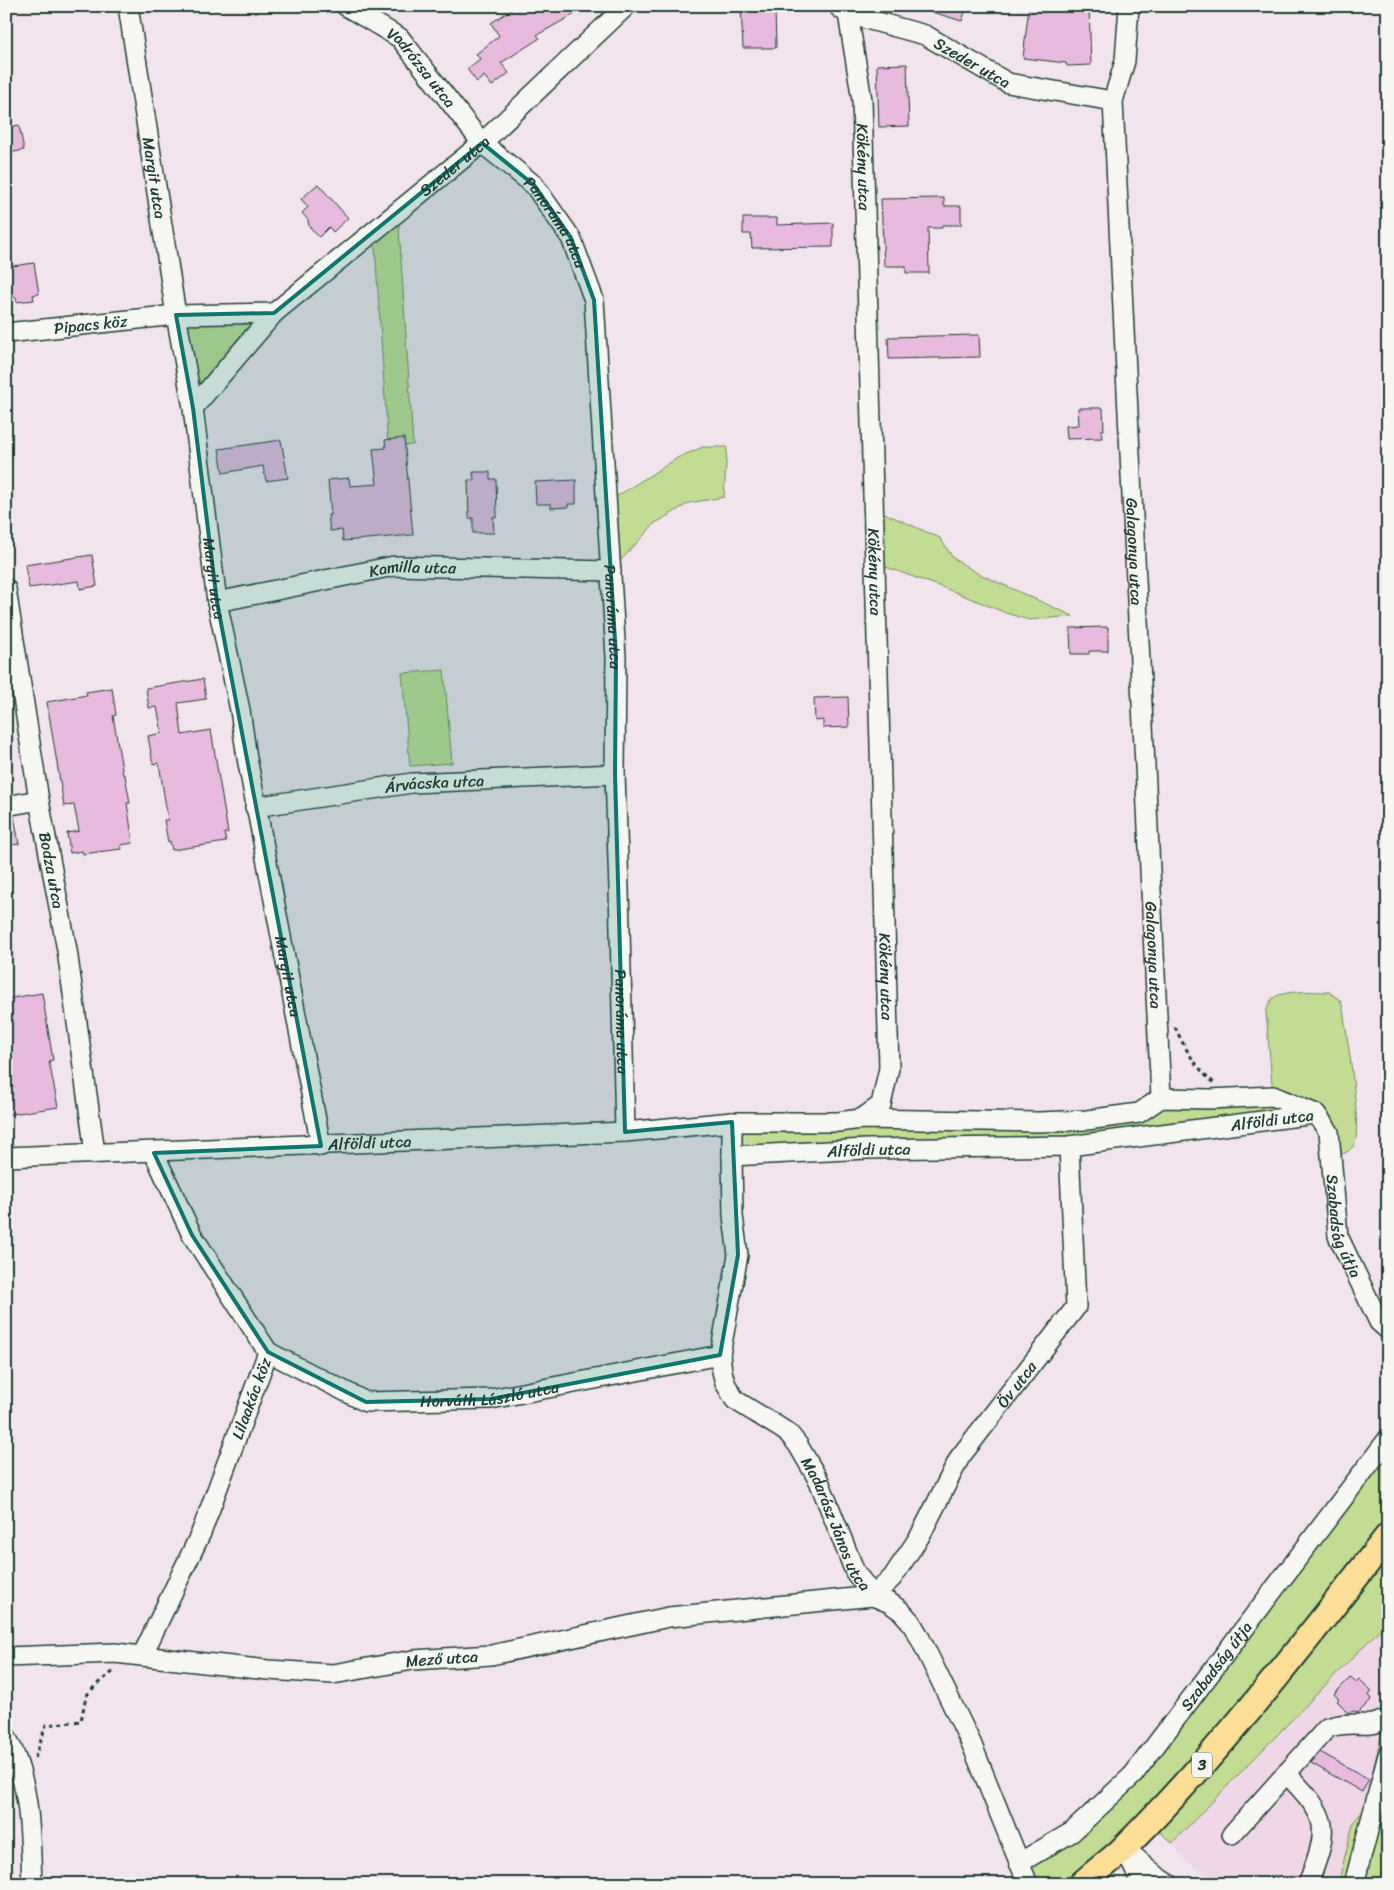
<svg xmlns="http://www.w3.org/2000/svg" width="1394" height="1890" font-family="Sriracha,sans-serif">
  <rect width="100%" height="100%" fill="#f2e4ec"/>
  <filter id="ink" filterUnits="userSpaceOnUse"><feTurbulence type="fractalNoise" baseFrequency=".02" numOctaves="2"/><feDisplacementMap in="SourceGraphic" scale="10" xChannelSelector="R" yChannelSelector="G"/><feConvolveMatrix kernelMatrix="1 2 1 2 8 2 1 2 1" color-interpolation-filters="sRGB"/></filter>
  <g filter="url(#ink)">
    <polygon fill="#efd7e8" points="1388,1621 1388,1707 1364,1808 1353,1824 1338,1884 1219,1884 1183,1858 1172,1843"/>
    <g fill="#c2dc93" stroke="#708c64">
      <polygon points="398,212 413,445 388,446 374,231"/>
      <polygon points="274,313 193,408 176,315"/>
      <polygon points="703,447 727,447 724,497 689,503 654,524 611,571 606,503 679,457"/>
      <polygon points="873,508 940,538 953,558 977,573 1073,616 1029,620 1006,613 955,592 875,563"/>
      <polygon points="444,670 452,763 410,766 402,673"/>
      <path d="M 1329,992 L 1341,1001 L 1343,1009 C 1346,1031 1363,1132 1354,1145 C 1349,1153 1339,1155 1331,1159 L 1316,1114 L 1069,1146 L 732,1156 L 732,1122 L 1087,1120 L 1161,1098 L 1273,1096 L 1266,1011 C 1268,1008 1269,1003 1271,1000 C 1281,989 1315,992 1329,992 Z"/>
      <polygon points="1388,1439 1388,1621 1172,1843 1149,1822 1124,1848 1169,1884 1142,1884 1124,1848 1082,1884 1028,1884 1019,1863 1133,1775"/>
      <polygon points="1388,1707 1388,1884 1338,1884 1353,1824 1364,1808"/>
    </g>
    <g fill="#e8bade" stroke="#1f3d34">
      <polygon points="517,6 589,6 537,35 540,38 501,63 509,73 492,86 484,76 477,82 467,69 480,59 476,54 499,36 491,23"/>
      <polygon points="741,6 775,6 776,48 743,48"/>
      <polygon points="926,6 967,6 962,21 925,10"/>
      <polygon points="1029,6 1089,6 1091,65 1067,66 1066,63 1023,58"/>
      <polygon points="907,64 909,126 879,127 877,65"/>
      <polygon points="19,125 24,150 9,153 9,149 6,149 6,128"/>
      <polygon points="318,184 348,218 333,232 329,227 319,237 309,226 308,220 302,213 308,207 301,199"/>
      <polygon points="944,198 944,206 961,206 961,225 942,225 942,228 928,228 929,273 906,273 906,266 884,266 881,199"/>
      <polygon points="743,218 777,218 777,225 833,223 833,247 752,248 751,234 743,234"/>
      <polygon points="34,263 39,294 33,295 34,300 17,302 16,297 6,298 6,267"/>
      <polygon points="979,335 980,357 889,359 888,337"/>
      <polygon points="1078,408 1103,408 1104,430 1101,430 1102,438 1067,439 1066,426 1079,425"/>
      <polygon points="404,438 413,535 343,541 342,530 330,531 328,515 331,515 328,480 349,478 350,486 377,484 373,449 386,448 385,440"/>
      <polygon points="281,440 288,478 266,481 263,466 223,473 219,449"/>
      <polygon points="473,472 490,472 490,479 496,479 497,517 493,517 494,533 473,533 473,518 469,518 468,480 474,480"/>
      <polygon points="576,480 576,504 568,504 569,507 551,508 551,504 536,504 535,482"/>
      <polygon points="92,555 97,586 80,589 79,581 29,588 25,565"/>
      <polygon points="1108,627 1108,651 1089,651 1089,654 1071,654 1070,628"/>
      <polygon points="203,679 206,699 178,703 182,735 211,730 228,833 224,833 226,842 172,850 170,841 168,842 164,820 168,820 159,763 153,764 148,736 162,733 157,707 149,708 146,688"/>
      <polygon points="112,688 116,715 113,716 123,775 125,775 130,803 127,803 133,843 121,845 122,849 105,851 83,854 82,851 70,853 67,833 79,831 74,805 64,806 47,702 87,695 86,692"/>
      <polygon points="848,697 849,727 823,728 823,720 815,721 814,698"/>
      <polygon points="14,816 19,844 6,846 6,817"/>
      <polygon points="42,993 53,1060 49,1061 58,1107 6,1115 6,999"/>
      <polygon points="1351,1677 1356,1682 1359,1679 1372,1691 1369,1695 1372,1699 1358,1713 1353,1711 1349,1713 1337,1701 1339,1699 1334,1694"/>
      <polygon points="1320,1752 1369,1779 1362,1792 1311,1763"/>
    </g>
    <g fill="none" stroke-linecap="round" stroke-linejoin="round">
      <g stroke="#1f3d34" stroke-width="22">
        <g id="minor">
          <path id="s1" d="M 128,6 L 176,315 L 193,408 L 217,602 L 240,710 L 247,758 L 321,1146"/>
          <path id="s2" d="M 346,6 L 400,38 L 482,143 L 534,185 L 571,238 L 594,300 L 616,657 L 615,774 L 619,889 L 625,1132"/>
          <path id="s3" d="M 1129,6 L 1125,61 L 1113,101 L 1161,1098"/>
          <path id="s4" d="M 839,7 L 848,14 L 925,35 L 1008,83 L 1113,101"/>
          <path id="s5" d="M 848,14 L 862,100 L 889,1068 L 881,1105 L 861,1119"/>
          <path id="s6" d="M 6,333 L 176,315 L 274,313 L 482,143 L 626,6"/>
          <polyline points="193,408 274,313"/>
          <path id="s7" d="M 6,589 L 39,800 L 67,950 L 95,1153"/>
          <path id="s8" d="M 217,602 L 394,566 L 611,571"/>
          <polyline points="6,806 39,800"/>
          <path id="s9" d="M 255,807 L 412,783 L 615,774"/>
          <path id="s10" d="M 1316,1114 L 1329,1132 L 1338,1236 L 1379,1322 L 1388,1330"/>
          <path id="s11" d="M 732,1122 L 732,1156 L 867,1149 L 1069,1146 L 1315,1114"/>
          <path id="s12" d="M 732,1156 L 733,1216 L 738,1255 L 720,1355 L 722,1371 L 725,1383 L 735,1400 L 782,1429 L 790,1435 L 798,1445 L 819,1481 L 855,1572 L 873,1596 L 890,1603 L 901,1611 L 910,1621 L 919,1636 L 972,1745 L 1028,1884"/>
          <path id="s13" d="M 6,1157 L 625,1132 L 732,1122 L 838,1122 L 861,1119 L 1039,1122 L 1087,1120 L 1139,1113 L 1161,1098 L 1210,1099 L 1273,1096 L 1316,1114"/>
          <path id="s14" d="M 268,1352 L 366,1402 L 491,1399 L 720,1355"/>
          <path id="s15" d="M 142,1656 L 201,1533 L 268,1352 L 192,1235 L 154,1153"/>
          <path id="s16" d="M 6,1657 L 115,1653 L 268,1670 L 333,1674 L 413,1660 L 491,1655 L 669,1617 L 873,1596 L 892,1578 L 920,1536 L 960,1457 L 1076,1307 L 1069,1146"/>
          <path d="M 6,1736 C 31,1782 30,1833 32,1884"/>
          <path d="M 1286,1773 C 1330,1819 1330,1825 1308,1884"/>
          <path d="M 1232,1834 L 1327,1728 C 1345,1722 1353,1725 1372,1724 C 1378,1723 1382,1720 1388,1720"/>
          <polyline points="1124,1848 1158,1877 1169,1884"/>
          <polyline points="1128,1856 1142,1884"/>
          <path id="s17" d="M 1019,1863 L 1072,1832 L 1133,1775 L 1388,1439"/>
          <polyline points="1354,1884 1388,1755"/>
        </g>
      </g>
      <g stroke="#1f3d34" stroke-width="29">
        <path id="major" d="M 1082,1884 C 1096,1871 1112,1860 1125,1847 C 1221,1751 1304,1643 1388,1536"/>
      </g>
      <g stroke="#1f3d34" stroke-width="3" stroke-dasharray="4 4" stroke-linecap="butt">
        <path d="M 1175,1027 C 1184,1047 1196,1068 1214,1083"/>
        <polyline points="35,1758 46,1725 81,1721 86,1696 97,1684 114,1671"/>
      </g>
      <use href="#minor" stroke="#f6f6f2" stroke-width="19"/>
      <use href="#major" stroke="#fdde96" stroke-width="25"/>
    </g>
  </g>
  <path fill="#0f766e" fill-opacity="0.2" stroke="#0f766e" stroke-width="4" stroke-linejoin="round" d="M 482,143 L 534,185 L 571,238 L 594,300 L 616,657 L 615,774 L 625,1132 L 732,1122 L 738,1255 L 720,1355 L 491,1399 L 366,1402 L 268,1352 L 192,1235 L 154,1153 L 321,1146 L 217,602 L 193,408 L 176,315 L 274,313 Z"/>
  <g text-anchor="middle" dominant-baseline="central" stroke-width="5" stroke-linejoin="round" paint-order="stroke">
    <rect fill="#f6f6f2" stroke="#60746d" stroke-width="1" x="1192" y="1752.5" width="20" height="25" rx="4"/>
    <g font-size="15" font-weight="bold" fill="#1f3d34">
      <text x="1202" y="1765">3</text>
    </g>
    <g font-size="16" fill="#1f3d34" stroke="#f6f6f2">
      <text stroke="none"><textPath href="#s4" startOffset="146">Szeder utca</textPath></text>
      <text stroke="none"><textPath href="#s2" startOffset="99">Vadrózsa utca</textPath></text>
      <text stroke="none"><textPath href="#s6" startOffset="502">Szeder utca</textPath></text>
      <text stroke="none"><textPath href="#s5" startOffset="154">Kökény utca</textPath></text>
      <text stroke="none"><textPath href="#s1" startOffset="174">Margit utca</textPath></text>
      <text stroke="none"><textPath href="#s2" startOffset="306">Panoráma utca</textPath></text>
      <text stroke="none"><textPath href="#s6" startOffset="85">Pipacs köz</textPath></text>
      <text stroke="none"><textPath href="#s3" startOffset="548">Galagonya utca</textPath></text>
      <text stroke="none"><textPath href="#s8" startOffset="199">Kamilla utca</textPath></text>
      <text stroke="none"><textPath href="#s5" startOffset="559">Kökény utca</textPath></text>
      <text stroke="none"><textPath href="#s1" startOffset="579">Margit utca</textPath></text>
      <text stroke="none"><textPath href="#s2" startOffset="711">Panoráma utca</textPath></text>
      <text stroke="none"><textPath href="#s9" startOffset="181">Árvácska utca</textPath></text>
      <text stroke="none"><textPath href="#s7" startOffset="285">Bodza utca</textPath></text>
      <text stroke="none"><textPath href="#s3" startOffset="952">Galagonya utca</textPath></text>
      <text stroke="none"><textPath href="#s1" startOffset="984">Margit utca</textPath></text>
      <text stroke="none"><textPath href="#s5" startOffset="964">Kökény utca</textPath></text>
      <text stroke="none"><textPath href="#s2" startOffset="1116">Panoráma utca</textPath></text>
      <text stroke="none"><textPath href="#s11" startOffset="576">Alföldi utca</textPath></text>
      <text stroke="none"><textPath href="#s13" startOffset="364">Alföldi utca</textPath></text>
      <text stroke="none"><textPath href="#s11" startOffset="171">Alföldi utca</textPath></text>
      <text stroke="none"><textPath href="#s10" startOffset="118">Szabadság útja</textPath></text>
      <text stroke="none"><textPath href="#s16" startOffset="1132">Öv utca</textPath></text>
      <text stroke="none"><textPath href="#s14" startOffset="234">Horváth László utca</textPath></text>
      <text stroke="none"><textPath href="#s15" startOffset="280">Lilaakác köz</textPath></text>
      <text stroke="none"><textPath href="#s12" startOffset="415">Madarász János utca</textPath></text>
      <text stroke="none"><textPath href="#s16" startOffset="438">Mező utca</textPath></text>
      <text stroke="none"><textPath href="#s17" startOffset="282">Szabadság útja</textPath></text>
    </g>
  </g>
  <rect width="1394" height="1890" fill="none" stroke="#f6f6f2" stroke-width="25"/>
  <rect x="12" y="12" width="1369" height="1865" fill="none" stroke="#1f3d34" stroke-width="2" filter="url(#ink)"/>
</svg>
